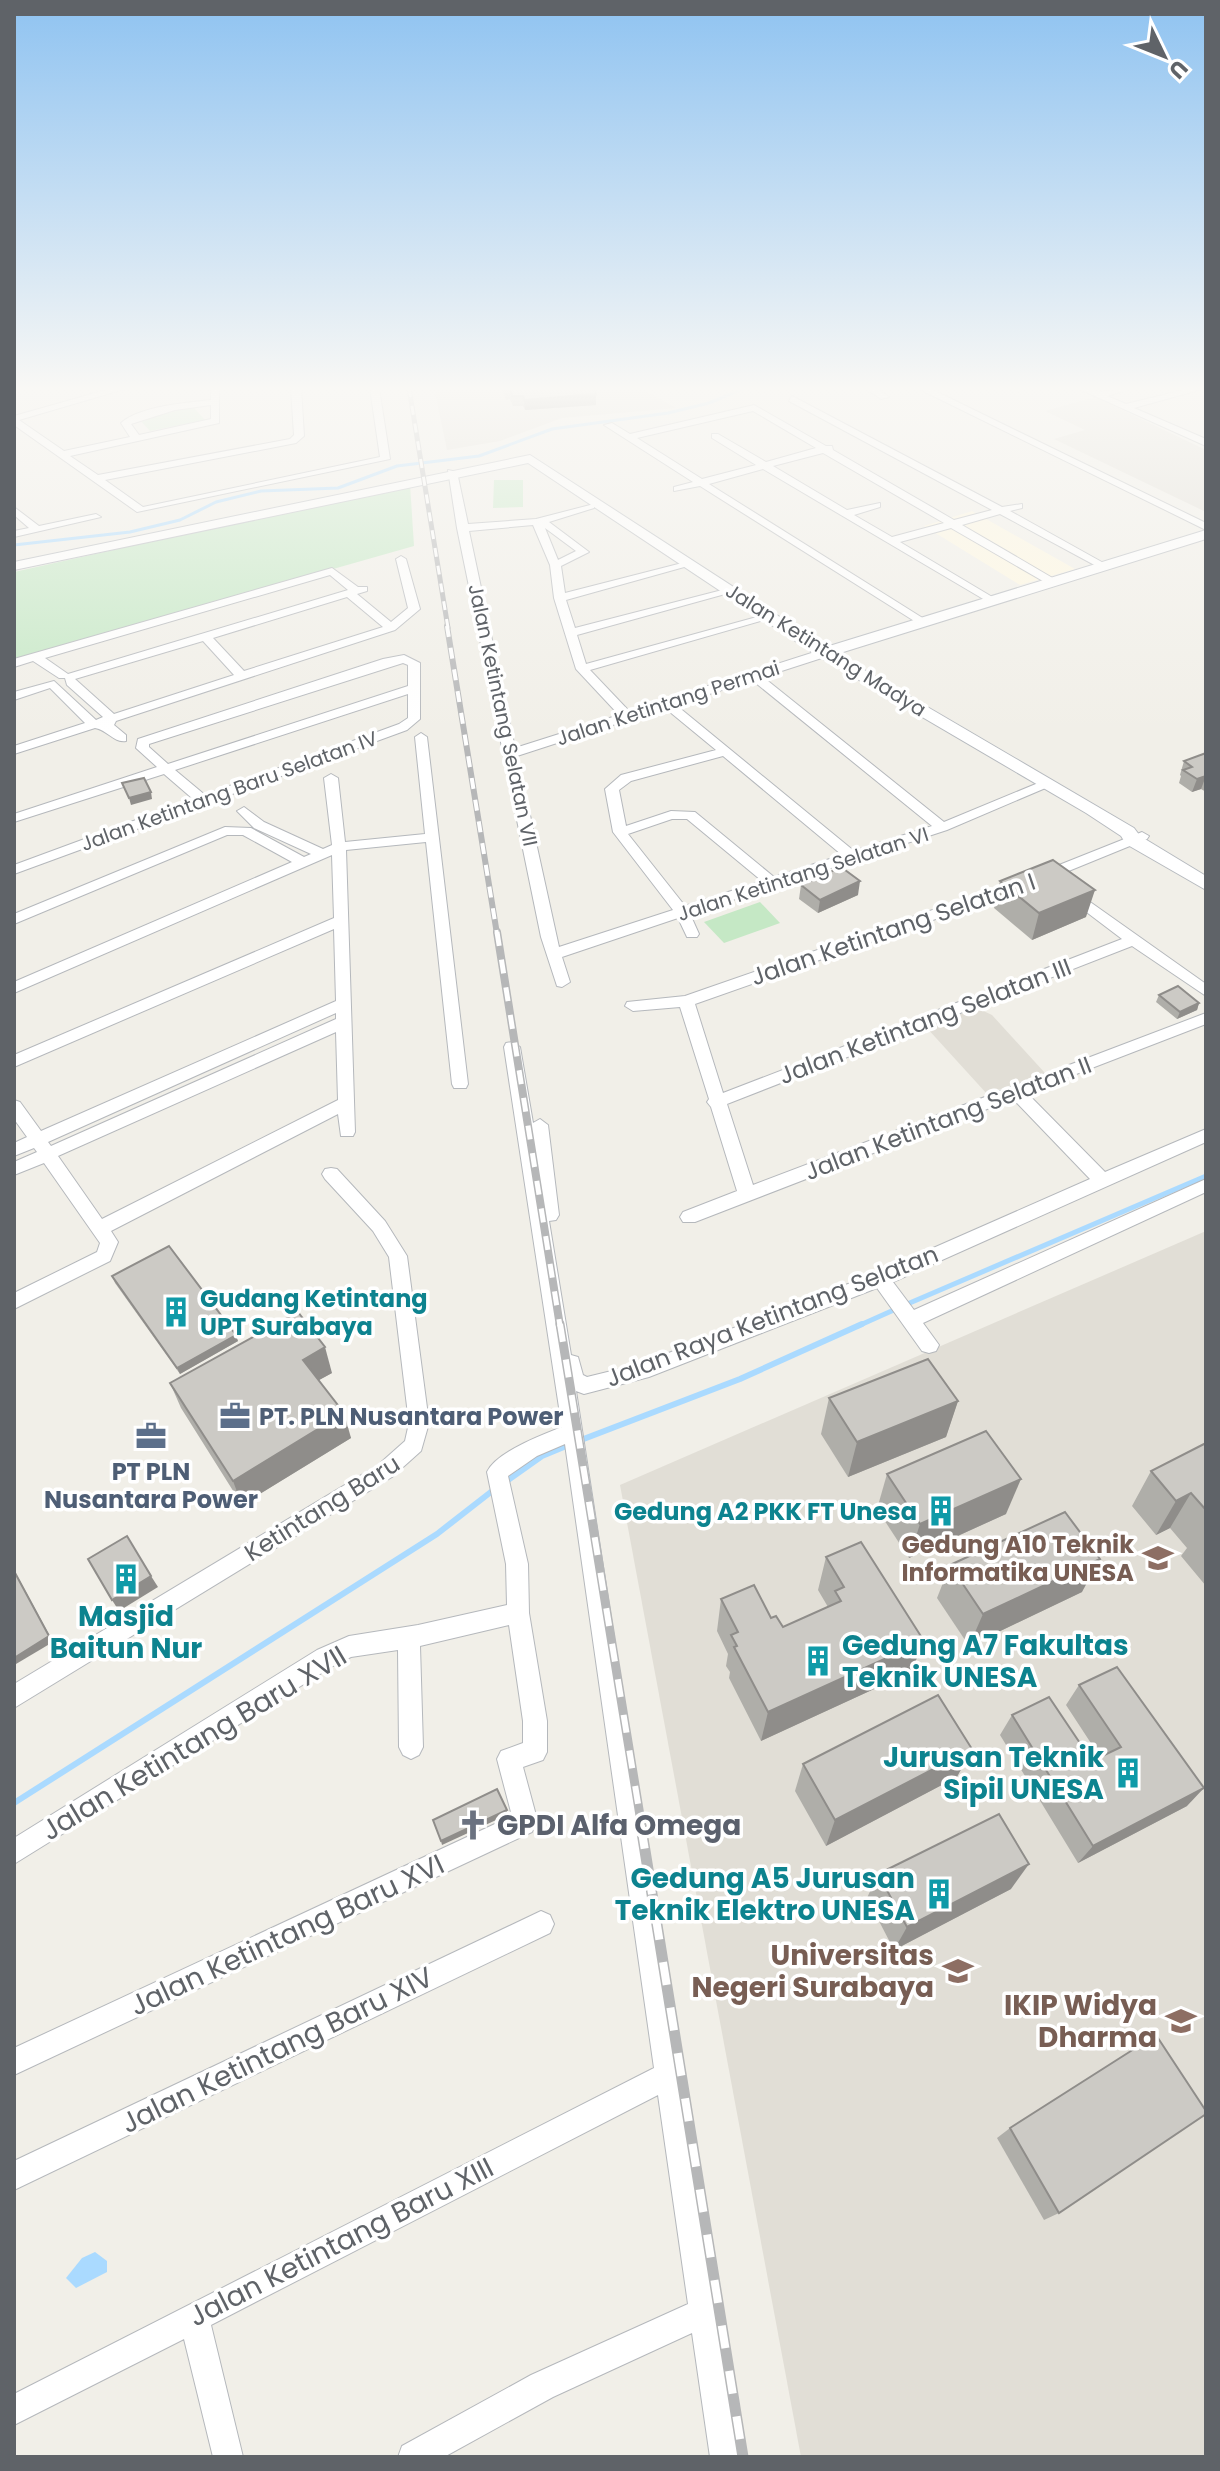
<svg xmlns="http://www.w3.org/2000/svg" width="1220" height="2471" font-family="Poppins,sans-serif">
  <rect width="100%" height="100%" fill="#f1efe8"/>
  <polygon fill="#fef7e0" points="972,511 1075,569 1020,585 924,526"/>
  <g fill="#e1ded6">
    <polygon points="434,388 640,388 676,408 562,418 500,441 447,450"/>
    <polygon points="1095,397 1206,450 1206,512 1054,439 1085,430 1045,411"/>
    <polygon points="977,1008 992,1015 1045,1073 987,1094 926,1027"/>
    <polygon points="1206,1231 1206,2457 801,2457 620,1485"/>
  </g>
  <g fill="#c5e8c5">
    <polygon points="193,407 205,420 150,431 138,418"/>
    <polygon points="494,480 523,480 523,507 493,508"/>
    <polygon points="410,484 414,546 14,660 14,572"/>
    <polygon points="760,902 780,923 724,943 704,922"/>
  </g>
  <polygon fill="#aadaff" points="95,2252 107,2261 107,2272 76,2288 66,2278 82,2258"/>
  <g fill="none" stroke-linecap="round" stroke-linejoin="round">
    <polyline stroke="#aadaff" stroke-width="3" points="14,545 130,532 180,520 216,502 261,491 338,488 397,466 479,456 552,429 668,413 709,403 745,388"/>
    <g stroke="#aadaff" stroke-width="5">
      <polyline points="905,1305 1206,1176"/>
      <polyline points="858,1326 896,1309"/>
    </g>
    <g stroke="#aadaff" stroke-width="6">
      <polyline points="581,1440 740,1379 862,1324"/>
      <polyline points="504,1483 542,1456 571,1444"/>
      <polyline points="14,1803 437,1534 496,1488"/>
    </g>
    <g stroke="#b5b8bc" stroke-width="2">
      <g id="street">
        <path d="M 113,388 L 128,388 L 19,420 L 64,451 L 130,437 L 121,423 C 140,406 186,403 211,400 L 211,388 L 219,388 L 219,423 L 70,456 L 98,475 L 290,439 L 294,435 L 291,388 L 301,388 L 304,436 L 296,443 L 105,480 L 143,507 L 380,457 L 370,388 L 379,388 L 390,459 L 137,512 L 14,425 L 14,416 ZM 211,405 L 211,419 L 139,435 L 131,424 L 175,410 Z"/>
        <polygon points="865,388 876,388 889,397 881,399"/>
        <polygon points="917,388 929,388 1206,523 1206,530"/>
        <polygon points="1077,388 1089,388 1099,392 1134,388 1107,396 1126,404 1192,388 1206,388 1134,408 1206,439 1206,446"/>
        <path d="M 792,396 L 1002,507 L 1022,504 L 1022,508 L 1010,511 L 1109,566 L 1100,568 L 1000,514 L 962,525 L 1056,580 L 1056,584 L 1048,584 L 951,528 L 900,542 L 994,598 L 996,600 L 990,603 L 763,469 L 709,484 L 929,622 L 919,624 L 700,486 L 674,491 L 674,487 L 693,482 L 604,425 L 612,423 L 630,434 L 754,405 L 826,446 L 832,446 L 833,450 L 954,520 L 992,510 L 789,401 ZM 753,411 L 816,448 L 766,462 L 718,434 L 712,434 L 712,438 L 756,465 L 702,479 L 637,438 ZM 823,453 L 944,523 L 892,537 L 854,515 L 880,507 L 880,503 L 847,510 L 773,466 Z"/>
        <path d="M 448,470 L 457,472 L 468,524 L 536,519 L 594,504 L 594,508 L 549,522 L 589,552 L 561,566 L 565,593 L 690,561 L 695,564 L 566,600 L 575,628 L 730,588 L 736,591 L 577,635 L 586,664 L 764,615 L 774,617 L 590,670 L 629,711 L 824,649 L 830,653 L 828,656 L 763,677 L 944,822 L 1043,781 L 1048,780 L 1055,784 L 947,830 L 690,914 L 699,934 L 697,937 L 687,937 L 678,918 L 562,957 L 570,982 L 562,987 L 557,986 L 541,937 L 457,528 ZM 533,525 L 550,565 L 554,598 L 576,669 L 619,715 L 515,748 L 469,531 ZM 545,528 L 576,551 L 558,560 ZM 752,680 L 932,826 L 854,851 L 676,705 ZM 665,708 L 716,750 L 621,775 L 605,789 L 613,832 L 673,910 L 559,947 L 517,756 ZM 723,756 L 842,855 L 774,877 L 695,812 L 671,811 L 626,826 L 619,790 L 631,781 ZM 672,819 L 687,819 L 762,881 L 685,906 L 628,834 Z"/>
        <polygon points="14,507 39,526 96,514 101,517 14,537 14,531 29,528 14,515"/>
        <path d="M 401,556 L 406,559 L 420,609 L 395,630 L 116,721 L 114,725 L 126,735 L 126,741 C 114,743 107,730 95,728 L 14,754 L 14,746 L 85,723 L 50,688 L 14,700 L 14,692 L 54,681 L 96,720 L 103,717 L 67,685 L 65,678 L 59,678 L 33,661 L 14,667 L 14,659 L 332,568 L 358,587 L 367,587 L 367,591 L 357,594 L 391,622 L 408,608 L 396,559 ZM 330,575 L 348,590 L 68,674 L 45,658 ZM 347,597 L 383,627 L 244,671 L 213,638 ZM 203,641 L 234,675 L 114,714 L 75,679 Z"/>
        <path d="M 404,655 L 420,663 L 420,719 L 407,730 L 14,874 L 14,865 L 193,799 L 164,774 L 14,822 L 14,814 L 157,767 L 136,748 L 138,739 L 383,659 ZM 403,663 L 408,665 L 408,686 L 168,764 L 149,747 L 149,744 ZM 408,694 L 408,718 L 399,724 L 205,795 L 175,770 Z"/>
        <path d="M 421,733 L 427,737 L 468,1084 L 466,1088 L 454,1088 L 452,1084 L 426,842 L 346,850 L 355,1132 L 353,1136 L 341,1136 L 338,1114 L 111,1231 L 118,1242 L 110,1261 L 14,1309 L 14,1293 L 97,1252 L 100,1243 L 44,1163 L 14,1175 L 14,1162 L 37,1152 L 34,1148 L 14,1156 L 14,1143 L 27,1137 L 14,1119 L 14,1100 L 20,1102 L 41,1131 L 336,1001 L 334,929 L 14,1067 L 14,1055 L 334,918 L 332,855 L 14,993 L 14,982 L 292,862 L 243,835 L 227,835 L 14,924 L 14,914 L 225,827 L 251,828 L 304,857 L 311,854 L 254,828 L 237,811 L 244,807 L 264,822 L 323,849 L 332,845 L 324,778 L 331,774 L 338,778 L 345,842 L 425,834 L 415,737 ZM 336,1013 L 336,1019 L 51,1146 L 48,1142 ZM 336,1032 L 338,1100 L 102,1219 L 58,1156 Z"/>
        <path d="M 1142,832 L 1149,836 L 1147,839 L 1049,879 L 695,1004 L 723,1093 L 1122,939 L 1064,895 L 1071,891 L 1076,892 L 1206,984 L 1206,996 L 1132,946 L 727,1104 L 753,1185 L 1206,1013 L 1206,1024 L 1027,1093 L 1105,1172 L 1206,1129 L 1206,1142 L 893,1282 L 914,1310 L 1206,1179 L 1206,1192 L 923,1323 L 939,1345 L 936,1351 L 929,1353 L 922,1351 L 877,1288 L 649,1377 L 584,1394 L 576,1391 L 740,2457 L 710,2457 L 692,2333 L 553,2397 L 444,2457 L 398,2457 L 402,2446 L 531,2375 L 688,2304 L 658,2095 L 211,2325 L 243,2457 L 213,2457 L 184,2339 L 14,2425 L 14,2394 L 654,2068 L 565,1444 L 537,1456 L 508,1476 L 528,1564 L 529,1613 L 547,1721 L 547,1752 L 543,1760 L 523,1767 L 537,1819 L 532,1832 L 14,2075 L 14,2048 L 512,1816 L 497,1759 L 501,1751 L 523,1743 L 523,1721 L 509,1625 L 420,1646 L 423,1747 L 419,1755 L 411,1759 L 403,1755 L 399,1747 L 398,1650 L 351,1657 L 333,1666 L 14,1864 L 14,1838 L 317,1650 L 349,1636 L 418,1625 L 507,1605 L 506,1564 L 487,1472 C 496,1452 542,1435 562,1427 L 504,1047 L 506,1043 L 512,1042 L 520,1047 L 533,1123 L 540,1119 L 548,1125 L 559,1215 L 556,1220 L 549,1221 L 571,1355 L 578,1357 L 583,1375 L 587,1377 L 640,1364 L 874,1274 L 1090,1179 L 1013,1099 L 695,1222 L 683,1222 L 680,1217 L 683,1212 L 737,1191 L 711,1107 L 707,1102 L 709,1099 L 680,1007 L 633,1011 L 625,1006 L 627,1002 L 685,996 L 705,989 L 1039,873 Z"/>
        <polygon points="331,1168 337,1169 385,1221 407,1256 429,1423 421,1451 392,1477 14,1708 14,1684 378,1465 405,1441 409,1423 389,1257 373,1231 325,1179 322,1174 325,1169"/>
        <polygon points="541,1911 550,1915 554,1924 550,1933 14,2190 14,2161"/>
      </g>
    </g>
    <g stroke="#b6babf" stroke-width="2">
      <polygon id="secondary" points="530,455 826,647 1206,530 1206,539 837,654 1134,828 1140,836 1206,876 1206,890 1126,844 1121,836 1086,813 818,656 528,463 14,570 14,562"/>
    </g>
    <use href="#street" fill="#fff" fill-rule="evenodd"/>
    <use href="#secondary" fill="#fff" fill-rule="evenodd"/>
    <g stroke="#b6b7b8" stroke-width="5">
      <polyline id="rail-far4" points="409,388 448,628"/>
    </g>
    <g stroke="#b6b7b8" stroke-width="6">
      <polyline id="rail-far3" points="447,626 497,934"/>
    </g>
    <g stroke="#b6b7b8" stroke-width="8">
      <polyline id="rail-far2" points="497,932 560,1326"/>
    </g>
    <g stroke="#b6b7b8" stroke-width="9">
      <polyline id="rail-far1" points="560,1324 642,1828"/>
    </g>
    <g stroke="#b6b7b8" stroke-width="11">
      <polyline id="rail" points="641,1826 743,2457"/>
    </g>
    <use href="#rail-far4" stroke="#fff" stroke-width="3" stroke-dasharray="9" stroke-linecap="butt"/>
    <use href="#rail-far3" stroke="#fff" stroke-width="4" stroke-dasharray="11" stroke-linecap="butt"/>
    <use href="#rail-far2" stroke="#fff" stroke-width="5" stroke-dasharray="14" stroke-linecap="butt"/>
    <use href="#rail-far1" stroke="#fff" stroke-width="6" stroke-dasharray="18" stroke-linecap="butt"/>
    <use href="#rail" stroke="#fff" stroke-width="8" stroke-dasharray="23" stroke-linecap="butt"/>
  </g>
  <g fill="#afaea9">
    <polygon points="502,388 594,388 596,394 596,405 525,410 523,406 513,406 510,399 506,400"/>
    <polygon points="1206,753 1206,792 1201,789 1192,792 1179,783 1181,776 1180,775 1184,761"/>
    <polygon points="1000,881 1086,917 1032,940 994,908"/>
    <polygon points="801,885 858,895 818,913 799,899"/>
    <polygon points="1159,995 1199,1003 1197,1010 1177,1019 1156,1002"/>
    <polygon points="112,1276 238,1341 180,1374 115,1283"/>
    <polygon points="332,1373 319,1380 351,1438 242,1505 181,1408 170,1383"/>
    <polygon points="829,1398 958,1401 946,1437 848,1477 821,1434"/>
    <polygon points="1206,1443 1206,1586 1181,1556 1187,1548 1170,1528 1156,1535 1132,1506 1151,1471"/>
    <polygon points="887,1474 1006,1514 909,1558 877,1509"/>
    <polygon points="826,1557 924,1641 911,1672 761,1741 729,1678 730,1672 726,1666 728,1654 717,1631 721,1599 771,1618 783,1627 828,1607 818,1590"/>
    <polygon points="950,1565 1082,1592 969,1646 937,1598"/>
    <polygon points="1079,1685 1187,1806 1078,1863 1000,1735 1012,1715 1092,1761 1100,1757 1066,1705"/>
    <polygon points="803,1764 957,1777 826,1846 795,1791"/>
    <polygon points="878,1874 1011,1889 894,1950 867,1898"/>
    <polygon points="1010,2128 1059,2213 1044,2220 997,2138"/>
  </g>
  <g fill="#8f8d8a">
    <polygon points="596,394 596,405 525,410 524,400"/>
    <polygon points="1206,776 1201,789 1192,792 1197,779"/>
    <polygon points="151,792 152,799 131,805 129,798"/>
    <polygon points="860,881 858,895 818,913 820,900"/>
    <polygon points="1095,890 1086,917 1032,940 1039,913"/>
    <polygon points="1199,1003 1197,1010 1177,1019 1180,1012"/>
    <polygon points="236,1335 238,1341 180,1374 177,1368"/>
    <polygon points="325,1347 332,1373 310,1385 303,1360"/>
    <polygon points="958,1401 946,1437 848,1477 857,1442"/>
    <polygon points="344,1413 351,1438 242,1505 233,1481"/>
    <polygon points="1021,1479 1006,1514 909,1558 920,1524"/>
    <polygon points="1191,1493 1170,1528 1156,1535 1176,1501"/>
    <polygon points="1100,1559 1082,1592 969,1646 983,1614"/>
    <polygon points="14,1570 53,1642 16,1664 14,1662"/>
    <polygon points="151,1576 158,1587 119,1611 112,1600"/>
    <polygon points="924,1641 911,1672 761,1741 768,1712"/>
    <polygon points="972,1749 957,1777 826,1846 835,1820"/>
    <polygon points="1204,1788 1187,1806 1078,1863 1093,1846"/>
    <polygon points="507,1810 507,1815 442,1845 441,1841"/>
    <polygon points="1029,1864 1011,1889 894,1950 907,1927"/>
  </g>
  <g fill="#cccac5" stroke="#8f8d8a" stroke-width="2">
    <polygon points="505,388 594,388 596,394 524,400 523,396 512,396 510,389"/>
    <polygon points="1206,753 1206,776 1197,779 1183,770 1192,767 1184,761"/>
    <polygon points="144,778 151,792 129,798 122,783"/>
    <polygon points="1053,860 1095,890 1039,913 1000,881"/>
    <polygon points="841,867 860,881 820,900 801,885"/>
    <polygon points="1178,986 1199,1003 1180,1012 1159,995"/>
    <polygon points="169,1246 236,1335 177,1368 112,1276"/>
    <polygon points="298,1312 325,1347 303,1360 344,1413 233,1481 170,1383"/>
    <polygon points="928,1359 958,1401 857,1442 829,1398"/>
    <polygon points="986,1431 1021,1479 920,1524 887,1474"/>
    <polygon points="1206,1443 1206,1510 1191,1493 1176,1501 1151,1471"/>
    <polygon points="1065,1512 1100,1559 983,1614 950,1565"/>
    <polygon points="127,1536 151,1576 112,1600 88,1559"/>
    <polygon points="861,1542 924,1641 768,1712 734,1647 737,1646 731,1635 738,1632 721,1599 754,1585 771,1618 776,1616 783,1627 841,1601 835,1591 844,1587 826,1557"/>
    <polygon points="14,1571 49,1636 14,1658"/>
    <polygon points="1117,1667 1204,1788 1093,1846 1012,1715 1049,1697 1092,1761 1121,1747 1079,1685"/>
    <polygon points="938,1695 972,1749 835,1820 803,1764"/>
    <polygon points="497,1789 507,1810 441,1841 433,1820"/>
    <polygon points="999,1814 1029,1864 907,1927 878,1874"/>
    <polygon points="1156,2035 1206,2111 1206,2114 1059,2213 1010,2128"/>
  </g>
  <linearGradient id="sky" x2="0" y2="1"><stop stop-color="#8fc3f1"/><stop offset="0.53" stop-color="#f9f8f5"/><stop offset="1" stop-color="#f9f8f5" stop-opacity="0"/></linearGradient>
  <rect width="1220" height="734" fill="url(#sky)"/>
  <defs>
    <g id="building-bare" transform="scale(2.4)"><path d="M-4-6H4V6H1V3H-1V6H-4ZM-2.5-4.3h1.7v1.8h-1.7ZM.8-4.3h1.7v1.8H.8ZM-2.5-1h1.7V.8h-1.7ZM.8-1h1.7V.8H.8Z" fill="#0f9aa8" stroke="#fff" stroke-width="2.5" paint-order="stroke"/></g>
    <g id="office-bare" transform="scale(2.4)"><path d="M-6-3h4V-5.5h4V-3h4V5H-6ZM-1-4.5V-3h2v-1.5ZM-6 0V1H6V0Z" fill="#5c6f8a" stroke="#fff" stroke-width="2.5" paint-order="stroke"/></g>
    <g id="university-bare" transform="scale(2.4)"><path d="M0-5L7-2L0 1L-7-2ZM-4 1L0 2.5L4 1V4Q0 6-4 4Z" fill="#8d6e63" stroke="#fff" stroke-width="2.5" paint-order="stroke"/></g>
    <g id="church-bare" transform="scale(2.4)"><path d="M-1.2-6h2.4v3.5h3.3v2.4h-3.3V6h-2.4V-.1h-3.3v-2.4h3.3Z" fill="#6b7280" stroke="#fff" stroke-width="2.5" paint-order="stroke"/></g>
  </defs>
  <g fill-rule="evenodd">
    <use href="#building-bare" x="176" y="1312"/>
    <use href="#office-bare" x="235" y="1416"/>
    <use href="#office-bare" x="151" y="1436"/>
    <use href="#building-bare" x="941" y="1511"/>
    <use href="#university-bare" x="1158" y="1558"/>
    <use href="#building-bare" x="126" y="1579"/>
    <use href="#building-bare" x="818" y="1661"/>
    <use href="#building-bare" x="1128" y="1773"/>
    <use href="#church-bare" x="473" y="1825"/>
    <use href="#building-bare" x="939" y="1894"/>
    <use href="#university-bare" x="958" y="1971"/>
    <use href="#university-bare" x="1181" y="2021"/>
  </g>
  <g text-anchor="middle" dominant-baseline="central" stroke-width="7" stroke-linejoin="round" paint-order="stroke">
    <g font-size="20" fill="#5f6368" stroke="#fff">
      <text transform="translate(826 650) rotate(32)">Jalan Ketintang Madya</text>
      <text transform="translate(668 703) rotate(-18)">Jalan Ketintang Permai</text>
      <text transform="translate(503 715) rotate(78)">Jalan Ketintang Selatan VII</text>
      <text transform="translate(229 791) rotate(-20)">Jalan Ketintang Baru Selatan IV</text>
      <text transform="translate(803 874) rotate(-18)">Jalan Ketintang Selatan VI</text>
    </g>
    <g font-size="24" fill="#5f6368" stroke="#fff">
      <text transform="translate(893 929) rotate(-19)">Jalan Ketintang Selatan I</text>
      <text transform="translate(925 1021) rotate(-21)">Jalan Ketintang Selatan III</text>
      <text transform="translate(948 1118) rotate(-21)">Jalan Ketintang Selatan II</text>
      <text transform="translate(772 1316) rotate(-21)">Jalan Raya Ketintang Selatan</text>
      <text transform="translate(322 1508) rotate(-32)">Ketintang Baru</text>
    </g>
    <g font-size="24" font-weight="bold" fill="#0d838f" stroke="#fff" text-anchor="start">
      <text x="200" y="1298">Gudang Ketintang<tspan x="200" dy="28">UPT Surabaya</tspan></text>
      <text x="917" y="1511" text-anchor="end">Gedung A2 PKK FT Unesa</text>
    </g>
    <g font-size="24" font-weight="bold" fill="#4e5e75" stroke="#fff" text-anchor="start">
      <text x="259" y="1416">PT. PLN Nusantara Power</text>
      <text x="151" y="1471" text-anchor="middle">PT PLN<tspan x="151" dy="28">Nusantara Power</tspan></text>
    </g>
    <g font-size="24" font-weight="bold" fill="#785e54" stroke="#fff" text-anchor="end">
      <text x="1134" y="1544">Gedung A10 Teknik<tspan x="1134" dy="28">Informatika UNESA</tspan></text>
    </g>
    <g font-size="28" font-weight="bold" fill="#0d838f" stroke="#fff" text-anchor="end">
      <text x="126" y="1616" text-anchor="middle">Masjid<tspan x="126" dy="32">Baitun Nur</tspan></text>
      <text x="842" y="1645" text-anchor="start">Gedung A7 Fakultas<tspan x="842" dy="32">Teknik UNESA</tspan></text>
      <text x="1104" y="1757">Jurusan Teknik<tspan x="1104" dy="32">Sipil UNESA</tspan></text>
      <text x="915" y="1878">Gedung A5 Jurusan<tspan x="915" dy="32">Teknik Elektro UNESA</tspan></text>
    </g>
    <g font-size="28" fill="#5f6368" stroke="#fff">
      <text transform="translate(194 1743) rotate(-31)">Jalan Ketintang Baru XVII</text>
      <text transform="translate(287 1935) rotate(-25)">Jalan Ketintang Baru XVI</text>
      <text transform="translate(277 2050) rotate(-26)">Jalan Ketintang Baru XIV</text>
      <text transform="translate(341 2242) rotate(-27)">Jalan Ketintang Baru XIII</text>
    </g>
    <g font-size="28" font-weight="bold" fill="#5b616d" stroke="#fff" text-anchor="start">
      <text x="497" y="1825">GPDI Alfa Omega</text>
    </g>
    <g font-size="28" font-weight="bold" fill="#785e54" stroke="#fff" text-anchor="end">
      <text x="934" y="1955">Universitas<tspan x="934" dy="32">Negeri Surabaya</tspan></text>
      <text x="1157" y="2005">IKIP Widya<tspan x="1157" dy="32">Dharma</tspan></text>
    </g>
  </g>
  <rect width="1220" height="2471" fill="none" stroke="#5f6368" stroke-width="32"/>
  <g transform="translate(1164 56) rotate(133)" stroke="#ffffff" stroke-width="6" paint-order="stroke">
  <path d="M0-6L14 30L0 20L-14 30Z" fill="#5f6368"/>
  <text y="-12" font-size="22" font-weight="bold" text-anchor="middle" fill="#5f6368">U</text>
  </g>
</svg>
